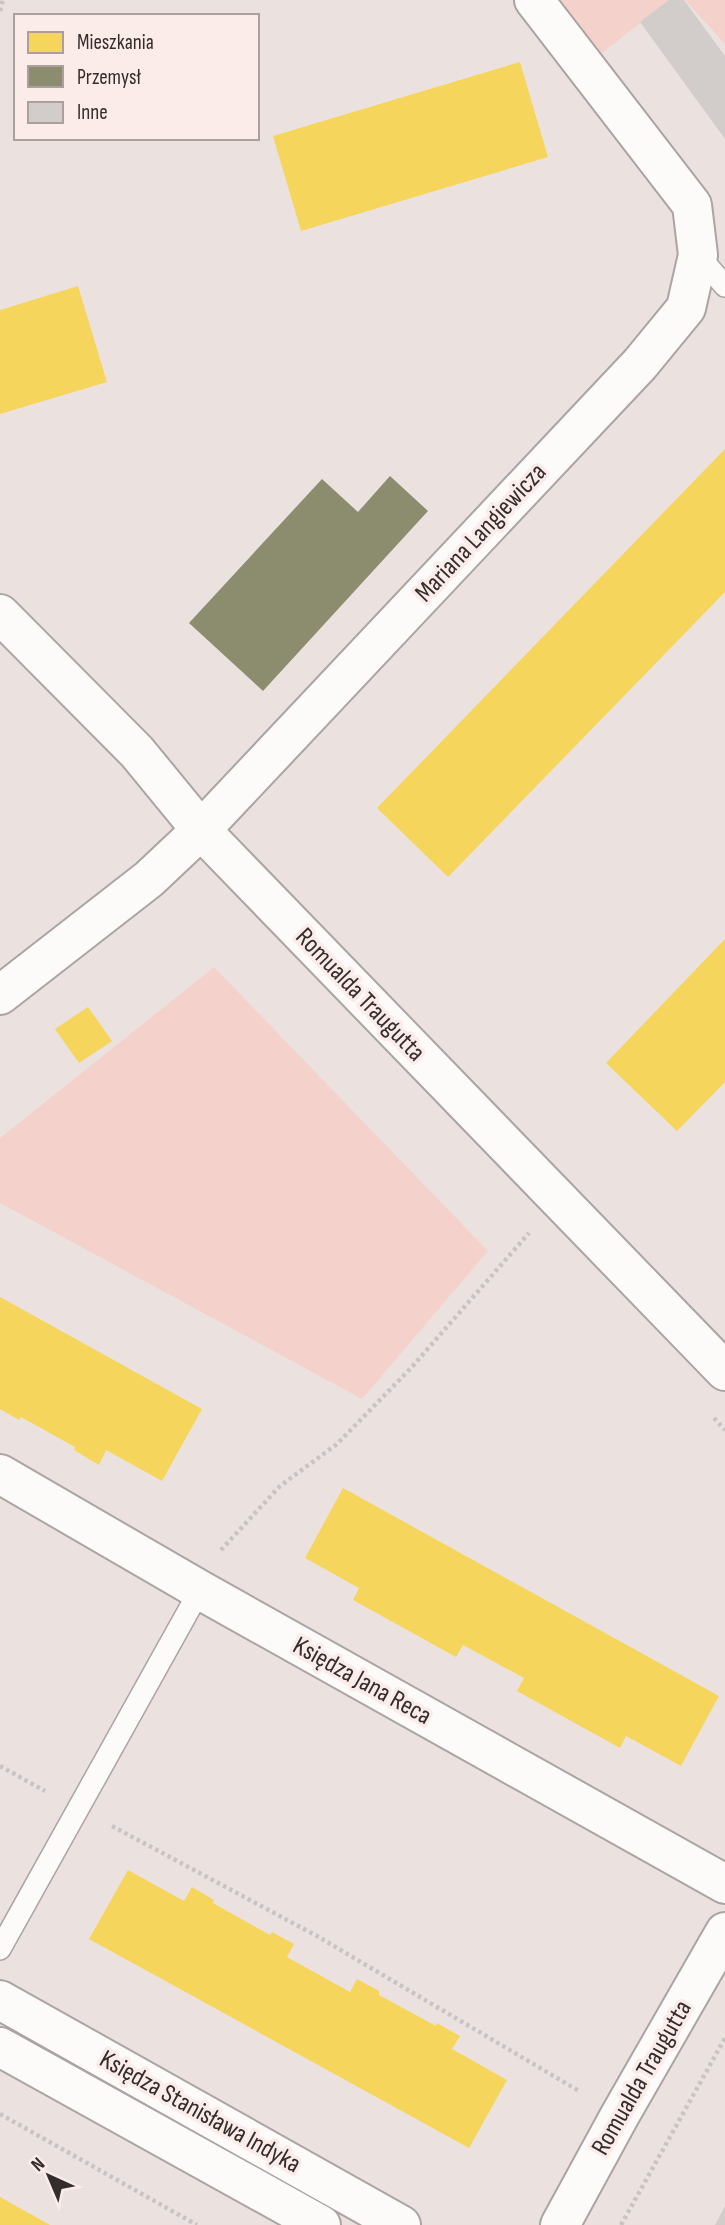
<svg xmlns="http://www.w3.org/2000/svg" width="725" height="2225" font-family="'Sofia Sans Condensed',sans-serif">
  <rect width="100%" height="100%" fill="#ebe2e0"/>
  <g fill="#f4d2cb">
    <polygon points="536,0 669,0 587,65"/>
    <polygon points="685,0 725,0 725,44"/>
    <polygon points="214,967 488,1251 362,1399 0,1203 0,1138"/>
  </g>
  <g fill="#f6d55c">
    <polygon points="520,62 548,157 301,231 273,136"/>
    <polygon points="78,286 107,382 0,414 0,310"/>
    <polygon points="725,449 725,592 448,877 377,808"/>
    <polygon points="725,939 725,1082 677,1131 606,1063"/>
    <polygon points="88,1007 112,1041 79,1063 55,1029"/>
    <polygon points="0,1297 202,1409 162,1481 106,1450 99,1465 74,1450 75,1447 21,1417 19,1420 0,1409"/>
    <polygon points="343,1488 719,1696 681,1766 626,1736 620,1748 517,1691 524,1678 463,1645 456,1657 353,1600 359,1588 305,1558"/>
    <polygon points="128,1870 184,1901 192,1887 214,1900 213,1903 270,1935 272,1932 294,1944 287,1957 350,1992 357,1979 379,1991 379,1995 436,2026 437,2023 460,2036 452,2049 507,2080 469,2148 89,1939"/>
    <polygon points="0,2197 50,2225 0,2225"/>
  </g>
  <polygon fill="#8c8c6e" points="390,476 428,511 263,691 189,623 322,479 358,512"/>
  <g fill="#d2ccca">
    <polygon points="669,0 684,0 725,56 725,139 640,22"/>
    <polygon points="725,2206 725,2225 715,2225"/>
  </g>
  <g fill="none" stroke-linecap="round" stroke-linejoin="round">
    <g stroke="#aba4a2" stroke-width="24">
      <g id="lane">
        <polyline points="698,255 725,286"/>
        <polyline points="0,1949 200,1590"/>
      </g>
    </g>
    <g stroke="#aba4a2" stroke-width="42">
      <g id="street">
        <polyline points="0,614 137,752 201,830 725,1371"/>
        <polyline points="0,995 149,879 201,830 640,364 686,308 698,255 692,205 534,0"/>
        <polyline points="0,1474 200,1590 725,1884"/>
        <polyline points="0,2000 401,2225"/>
        <polyline points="0,2047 321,2225"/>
        <polyline points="560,2225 620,2115 725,1932"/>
      </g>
    </g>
    <g stroke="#c8c4c4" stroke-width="4.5" stroke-dasharray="3.5 3.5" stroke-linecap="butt">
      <polyline points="0,11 3,0"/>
      <polyline points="714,1418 725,1430"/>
      <polyline points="221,1550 280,1486 337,1444 411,1368 529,1233"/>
      <polyline points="0,1766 45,1791"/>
      <polyline points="112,1826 317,1936 579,2091"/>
      <polyline points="0,2114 197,2225"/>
      <polyline points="621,2225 725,2038"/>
    </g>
    <use href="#lane" stroke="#fcfbfa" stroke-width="21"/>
    <use href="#street" stroke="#fcfbfa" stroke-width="38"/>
  </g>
  <g text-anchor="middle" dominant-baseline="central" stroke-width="7" stroke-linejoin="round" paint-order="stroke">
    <g font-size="26" fill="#332d2c" stroke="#fcece9">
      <text transform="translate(481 533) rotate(-47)">Mariana Langiewicza</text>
      <text transform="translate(360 995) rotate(46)">Romualda Traugutta</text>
      <text transform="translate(362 1681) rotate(29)">Księdza Jana Reca</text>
      <text transform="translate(642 2078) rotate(-60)">Romualda Traugutta</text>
      <text transform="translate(200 2112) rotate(29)">Księdza Stanisława Indyka</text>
    </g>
  </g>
  <rect x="14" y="14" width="245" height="126" fill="#fcece9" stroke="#aca09d" stroke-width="2"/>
  <rect x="28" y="32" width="35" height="21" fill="#f6d55c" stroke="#aca09d" stroke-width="2"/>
  <text x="77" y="49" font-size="21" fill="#332d2c">Mieszkania</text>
  <rect x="28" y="66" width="35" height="21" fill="#8c8c6e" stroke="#aca09d" stroke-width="2"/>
  <text x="77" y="84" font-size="21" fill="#332d2c">Przemysł</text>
  <rect x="28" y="102" width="35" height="21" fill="#d2ccca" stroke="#aca09d" stroke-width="2"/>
  <text x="77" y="119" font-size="21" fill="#332d2c">Inne</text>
  <g transform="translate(49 2176) rotate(316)" stroke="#fcece9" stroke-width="5" paint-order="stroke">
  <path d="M0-5L12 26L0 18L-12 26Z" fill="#332d2c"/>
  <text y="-10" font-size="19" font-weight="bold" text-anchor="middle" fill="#332d2c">N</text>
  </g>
</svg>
